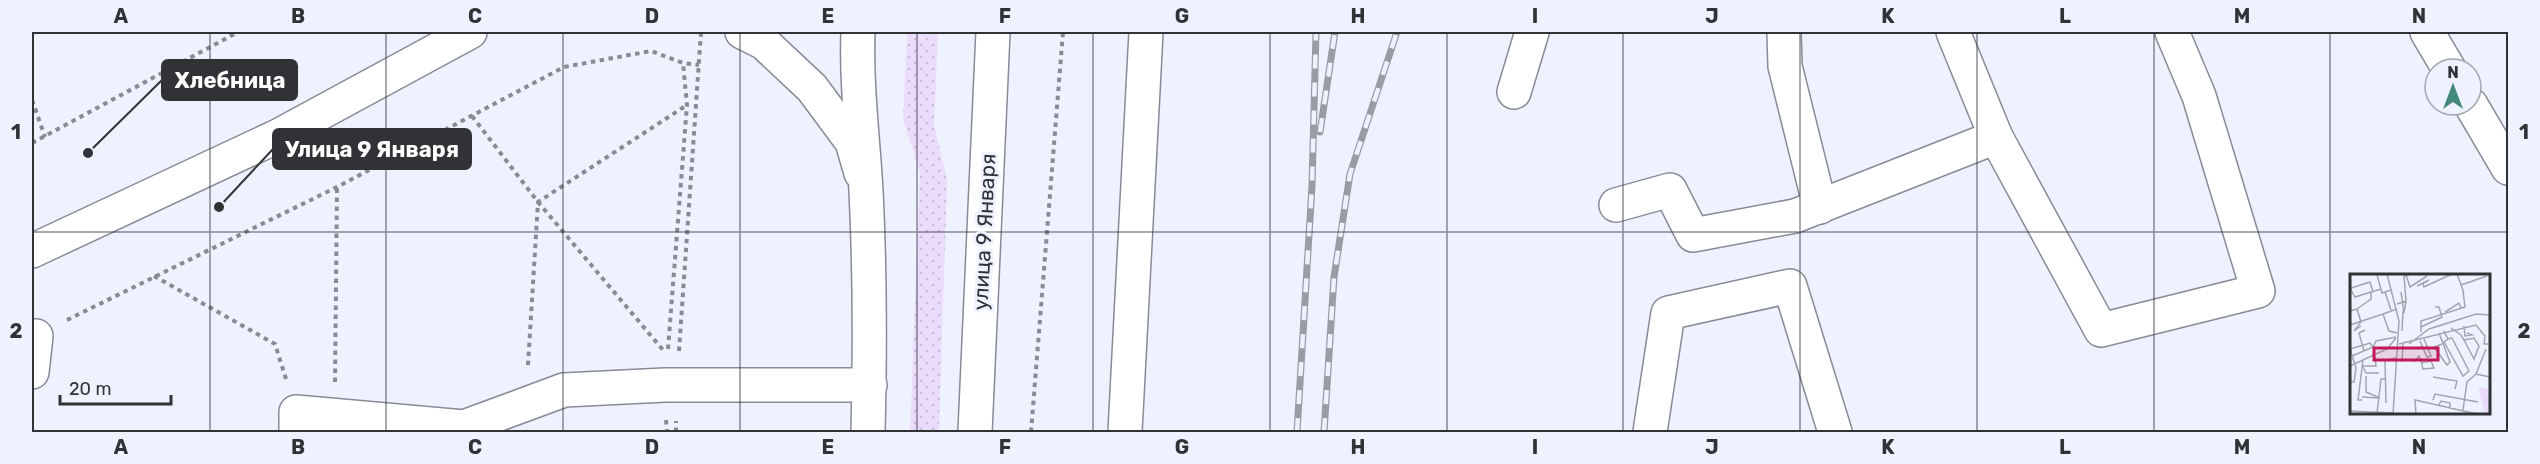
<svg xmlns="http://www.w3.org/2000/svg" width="2540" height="464" font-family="Rubik,sans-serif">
  <defs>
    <pattern id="grass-dots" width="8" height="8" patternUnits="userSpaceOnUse" patternTransform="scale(1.5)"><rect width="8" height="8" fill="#ebdcfc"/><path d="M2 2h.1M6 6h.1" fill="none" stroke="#cabdd9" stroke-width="1.8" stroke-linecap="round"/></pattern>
  </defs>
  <rect width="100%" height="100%" fill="#eef2ff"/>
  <polygon fill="url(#grass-dots)" points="907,32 938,32 934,125 947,180 939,432 910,432 920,173 903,119"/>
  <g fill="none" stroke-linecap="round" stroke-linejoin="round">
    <g stroke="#878b96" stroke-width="36">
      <g id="minor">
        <polyline points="742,32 764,43 812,88 852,142 861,173"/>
        <polyline points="1784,32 1785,66 1820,207"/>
        <polyline points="1953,32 1996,137 2101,330 2258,291 2199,96 2172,32"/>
        <polyline points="2427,32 2449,69"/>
        <polyline points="1514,92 1532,32"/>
        <polyline points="2471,105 2508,168"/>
        <polyline points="1616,205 1670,190 1693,235 1795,216 1996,137"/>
        <polyline points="32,251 278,136 470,32"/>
        <polyline points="32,372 36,336"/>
        <polyline points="296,432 296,412 464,427"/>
        <polyline points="459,432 464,427 564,390 665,385 870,385"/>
        <polyline points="1125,432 1146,32"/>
        <polyline points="1650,432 1668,313 1790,286 1835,432"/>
      </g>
    </g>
    <g stroke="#878b96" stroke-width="36">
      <g id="major">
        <path d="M 858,32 C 856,85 863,138 866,191 C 870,271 870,352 868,432"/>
        <polyline points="975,432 993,32"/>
      </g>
    </g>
    <g stroke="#888b93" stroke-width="4" stroke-dasharray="4.5 4.5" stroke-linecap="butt">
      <polyline points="32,100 45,137"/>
      <polyline points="472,116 538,202 663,350"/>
      <polyline points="32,143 238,32"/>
      <polyline points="154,276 275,344 286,379"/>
      <polyline points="67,320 337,187 564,67 651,51 683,63 699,65"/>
      <polyline points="668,349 687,105 683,63"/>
      <polyline points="679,351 701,32"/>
      <polyline points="528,365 538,202 687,105"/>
      <polyline points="335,382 337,187"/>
      <polyline points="666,420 667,432"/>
      <polyline points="676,432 676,421"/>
      <polyline points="1031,432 1063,32"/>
    </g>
    <use href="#minor" stroke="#fff" stroke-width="33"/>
    <use href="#major" stroke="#fff" stroke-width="33"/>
    <g stroke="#989ca4" stroke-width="7">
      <g id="rail">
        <polyline points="1320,132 1335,32"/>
        <polyline points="1297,432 1312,186 1316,32"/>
        <polyline points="1324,432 1334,277 1350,174 1397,32"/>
      </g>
    </g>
    <use href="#rail" stroke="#eef2ff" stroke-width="4.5" stroke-dasharray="14" stroke-linecap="butt"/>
  </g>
  <path fill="none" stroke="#303236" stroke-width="1.5" stroke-opacity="0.55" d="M 210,32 L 210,432M 386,32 L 386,432M 563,32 L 563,432M 740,32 L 740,432M 917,32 L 917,432M 1093,32 L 1093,432M 1270,32 L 1270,432M 1447,32 L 1447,432M 1623,32 L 1623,432M 1800,32 L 1800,432M 1977,32 L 1977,432M 2154,32 L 2154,432M 2330,32 L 2330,432M 32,232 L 2508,232"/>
  <g text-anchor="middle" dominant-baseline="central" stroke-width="6" stroke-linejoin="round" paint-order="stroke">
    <g font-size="21" fill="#303236" stroke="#eef2ff">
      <text transform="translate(984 232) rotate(-87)">улица 9 Января</text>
    </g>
  </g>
  <g transform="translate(2350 274)">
    <rect width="140" height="140" fill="#eef2ff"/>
    <path d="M 128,113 L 139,115 L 139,139 L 135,139 Z" fill="#ebdcfc"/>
    <path fill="none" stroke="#a2a5af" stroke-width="1.5" d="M 37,0 L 49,47 L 43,140M 107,0 L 114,19M 27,1 L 32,19 L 41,16M 56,1 L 60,13 L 77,2M 73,9 L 74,13 L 102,0M 111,11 L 137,2M 67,12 L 79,6 L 75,9M 0,14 L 5,23 L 21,18M 1,14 L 20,8 L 23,18M 35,18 L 41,36M 51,18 L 54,39 L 56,27M 47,30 L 56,27 L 54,2 L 61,0M 7,35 L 21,25 L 21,18 L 31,15M 47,35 L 33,40 L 39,57 L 47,59M 0,37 L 7,35 L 11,48M 95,38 L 109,29 L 111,34M 0,51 L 33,40M 11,52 L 4,57 L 11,48M 114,52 L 115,62 L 122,61 L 117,59M 71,53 L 92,43 L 89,33 L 85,33M 101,54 L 111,61 L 114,66 L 124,85 L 129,72 L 124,64 L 114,66M 52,57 L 53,37M 94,57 L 98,65 L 94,68 L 113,102 L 119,97 L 102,64 L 98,65M 71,58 L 71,47 L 115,33 L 113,17M 89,59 L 100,88 L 97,91 L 84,73 L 92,70M 70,67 L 77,83 L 81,82 L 74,65M 49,70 L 126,51 L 135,62 L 134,70 L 140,70M 59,70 L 79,55 L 126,40 L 140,41M 0,75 L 20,69 L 23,73 L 26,67 L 46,63M 0,75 L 6,94 L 4,108 L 0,108M 14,77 L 9,59 L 15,56M 2,82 L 23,73M 52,88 L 53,70M 64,88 L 69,82 L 71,87 L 73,95 L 84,94 L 81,87 L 71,89M 0,92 L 37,75 L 46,64M 13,92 L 26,92 L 25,83M 13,93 L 16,99 L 29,99M 126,100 L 136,75M 16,102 L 16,118 L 30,124M 83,103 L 107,107 L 105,115M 12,123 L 30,124M 12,126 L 8,126 L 13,86M 83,126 L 85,120 L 128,128M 36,129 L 35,86 L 46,84M 89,131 L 91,127 L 100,129 L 100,134M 113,136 L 117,108 L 126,100 L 140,103M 0,137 L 43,139M 27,139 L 31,105 L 35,105M 66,140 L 65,126 L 127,140"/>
    <path fill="#c2185b" fill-opacity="0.15" stroke="#c2185b" stroke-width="3" d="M 24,74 L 88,74 L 88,86 L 24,86 Z"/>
    <rect width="140" height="140" fill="none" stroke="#303236" stroke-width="3"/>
  </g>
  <path fill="none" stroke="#303236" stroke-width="2" d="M88 153L162 80M219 207L273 149"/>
  <g fill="#303236" stroke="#eef2ff" stroke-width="2">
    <circle cx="88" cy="153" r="6"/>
    <circle cx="219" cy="207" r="6"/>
  </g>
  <g fill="#303236" stroke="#303236" stroke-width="2">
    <rect x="162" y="60" width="135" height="40" rx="6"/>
    <rect x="273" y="129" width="198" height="40" rx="6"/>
  </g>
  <g font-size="22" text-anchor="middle" font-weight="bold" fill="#fff">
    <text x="230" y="88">Хлебница</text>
    <text x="372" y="157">Улица 9 Января</text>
  </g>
  <rect width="2540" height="464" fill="none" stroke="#eef2ff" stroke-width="66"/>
  <g transform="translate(2453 87)"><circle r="28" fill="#eef2ff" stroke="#a2a5af" stroke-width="1.5"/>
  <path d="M0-4.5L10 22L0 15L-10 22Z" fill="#45897c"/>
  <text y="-9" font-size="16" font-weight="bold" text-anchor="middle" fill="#303236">N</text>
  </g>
  <path d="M60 395v9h111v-9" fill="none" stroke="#303236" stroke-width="3"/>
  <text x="69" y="395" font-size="18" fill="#303236" stroke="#eef2ff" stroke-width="4.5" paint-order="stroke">20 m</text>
  <rect x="33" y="33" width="2474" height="398" fill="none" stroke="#303236" stroke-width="2"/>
  <g font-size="20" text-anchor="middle" font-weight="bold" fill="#303236">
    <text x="121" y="23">A</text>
    <text x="298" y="23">B</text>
    <text x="475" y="23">C</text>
    <text x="652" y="23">D</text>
    <text x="828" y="23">E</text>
    <text x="1005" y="23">F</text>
    <text x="1182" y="23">G</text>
    <text x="1358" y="23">H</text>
    <text x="1535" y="23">I</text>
    <text x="1712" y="23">J</text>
    <text x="1888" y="23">K</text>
    <text x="2065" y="23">L</text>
    <text x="2242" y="23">M</text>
    <text x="2419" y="23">N</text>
    <text x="16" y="139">1</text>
    <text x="2524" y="139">1</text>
    <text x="16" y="338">2</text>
    <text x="2524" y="338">2</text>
    <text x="121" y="454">A</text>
    <text x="298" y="454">B</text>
    <text x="475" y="454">C</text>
    <text x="652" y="454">D</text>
    <text x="828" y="454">E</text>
    <text x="1005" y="454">F</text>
    <text x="1182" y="454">G</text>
    <text x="1358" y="454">H</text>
    <text x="1535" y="454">I</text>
    <text x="1712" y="454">J</text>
    <text x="1888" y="454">K</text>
    <text x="2065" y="454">L</text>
    <text x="2242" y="454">M</text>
    <text x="2419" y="454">N</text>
  </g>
</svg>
